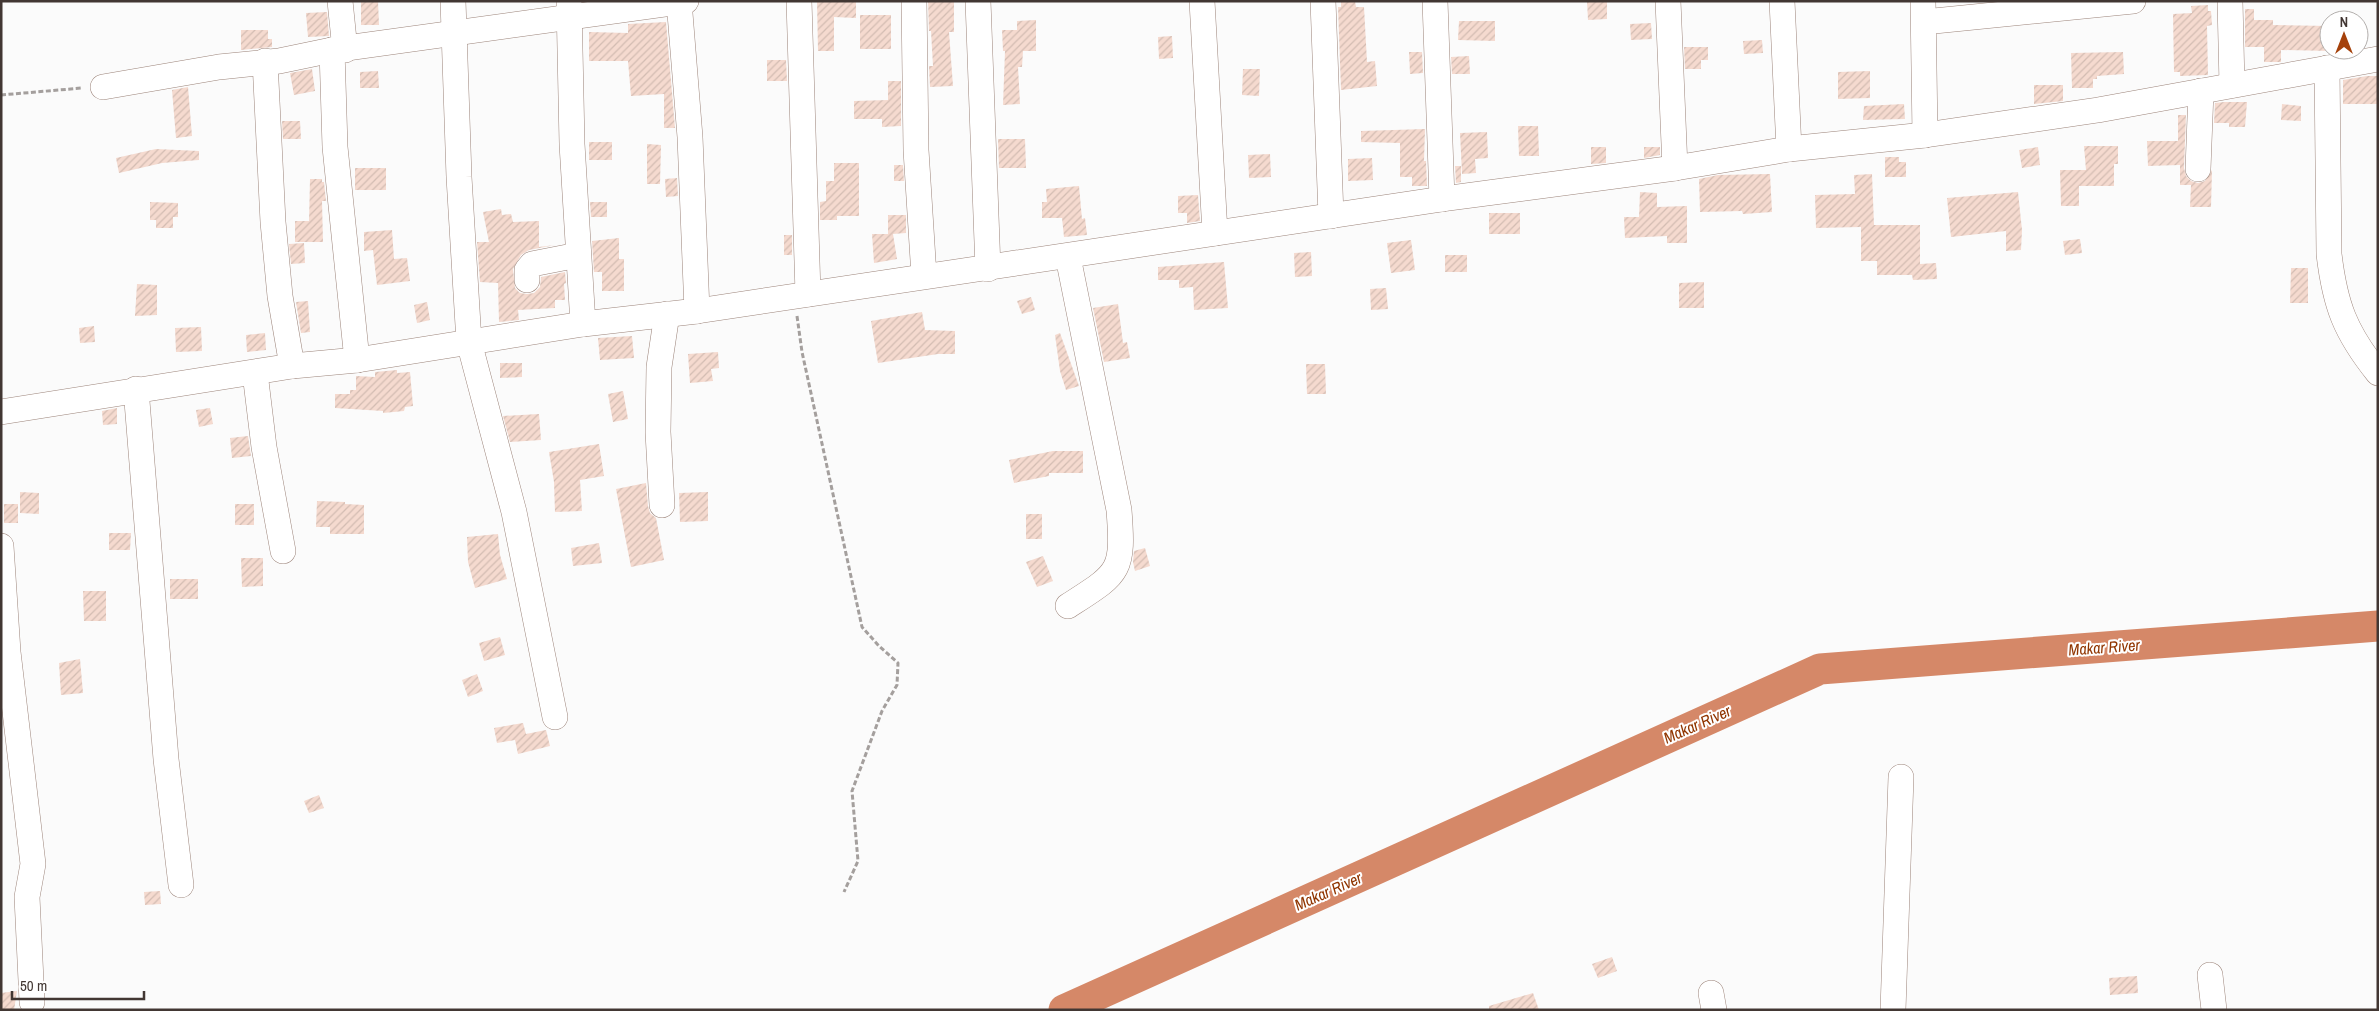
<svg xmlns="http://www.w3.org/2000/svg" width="2379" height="1011" font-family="'Archivo Narrow',sans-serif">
  <defs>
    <pattern id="building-hatch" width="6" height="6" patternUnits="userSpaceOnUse" patternTransform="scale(1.25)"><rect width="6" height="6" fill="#f5dacf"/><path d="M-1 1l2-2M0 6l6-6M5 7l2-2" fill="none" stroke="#d3bcb2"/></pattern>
  </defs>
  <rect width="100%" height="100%" fill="#fbfbfb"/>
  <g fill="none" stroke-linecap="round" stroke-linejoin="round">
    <polyline stroke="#d58868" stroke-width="31" points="1064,1010 1820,669 2378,626"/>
  </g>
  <g fill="url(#building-hatch)">
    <polygon points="361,1 378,1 379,25 361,25"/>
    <polygon points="817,1 856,1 856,18 834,17 834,51 818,51"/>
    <polygon points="928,1 954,1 954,32 949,32 953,86 930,87 929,66 933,66 931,31 929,31"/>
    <polygon points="1341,1 1355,1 1356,7 1364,7 1367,62 1375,61 1377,86 1341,90 1338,7 1341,7"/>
    <polygon points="1587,1 1607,1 1607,19 1588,20"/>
    <polygon points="2208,5 2208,11 2211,11 2212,25 2207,26 2208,75 2180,76 2180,72 2174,72 2173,14 2192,13 2191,6"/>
    <polygon points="2245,9 2254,9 2254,20 2273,20 2273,25 2329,26 2329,51 2281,50 2281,62 2264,62 2264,47 2245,47"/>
    <polygon points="327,12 329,36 308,37 306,13"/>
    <rect x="860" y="15" width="31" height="34"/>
    <polygon points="1036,20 1036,51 1023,51 1022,67 1018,67 1020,104 1003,105 1005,51 1003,51 1002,30 1017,30 1017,21"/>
    <polygon points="1459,21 1495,21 1495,41 1458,40"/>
    <polygon points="666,22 675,128 664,128 664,94 631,96 628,61 589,61 589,32 628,33 628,24"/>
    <polygon points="1651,23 1652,39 1631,40 1630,24"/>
    <polygon points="241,30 268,30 268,39 272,39 272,47 241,50"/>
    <polygon points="1172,36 1173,58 1159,59 1158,37"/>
    <polygon points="1762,40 1763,53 1744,54 1743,41"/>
    <polygon points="1684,47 1708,47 1708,60 1701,60 1701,69 1685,69"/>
    <polygon points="1409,52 1422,52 1423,73 1410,74"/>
    <polygon points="2123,52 2124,74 2097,76 2097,79 2093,79 2093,88 2072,88 2071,53"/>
    <polygon points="1469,56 1470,74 1452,74 1451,57"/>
    <polygon points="767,60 786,60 787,81 767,81"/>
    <polygon points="312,69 315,91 294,95 290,73"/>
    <polygon points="1243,69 1260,69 1259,96 1242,95"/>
    <polygon points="378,71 379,88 360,88 360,72"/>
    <polygon points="1870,71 1870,98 1838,99 1838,72"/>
    <polygon points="2367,76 2377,76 2377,104 2343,104 2343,80"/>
    <polygon points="888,81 901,81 901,126 882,127 882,119 854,119 854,101 888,100"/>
    <polygon points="2034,85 2063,85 2063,101 2034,104"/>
    <polygon points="188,87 192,136 176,138 172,90"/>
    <polygon points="2224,102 2247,102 2245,127 2229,127 2229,123 2214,123 2215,103"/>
    <polygon points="1904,104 1905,119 1863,120 1864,106"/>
    <polygon points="2282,104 2301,106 2301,121 2281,120"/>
    <polygon points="2178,115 2186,115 2184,168 2186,176 2191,181 2198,183 2205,181 2212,170 2211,207 2190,207 2191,185 2180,185 2180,165 2148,166 2147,141 2178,141"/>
    <polygon points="282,121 300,121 301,139 283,139"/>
    <polygon points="1518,126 1538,126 1539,156 1519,156"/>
    <polygon points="1425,129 1424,161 1426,161 1427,186 1412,186 1412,177 1400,177 1400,143 1361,142 1361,131"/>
    <polygon points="1487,132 1488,158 1475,159 1476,173 1462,174 1460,133"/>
    <polygon points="998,139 1025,139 1026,168 999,168"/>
    <rect x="589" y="142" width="23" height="18"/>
    <polygon points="647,144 661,145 660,184 647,184"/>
    <polygon points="2084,146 2118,146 2118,164 2114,164 2114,186 2079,186 2079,206 2061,206 2060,170 2086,170"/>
    <polygon points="1591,147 1606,147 1606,163 1591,164"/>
    <polygon points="1644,147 1660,147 1660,155 1644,158"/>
    <polygon points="2038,147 2040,165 2022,168 2019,150"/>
    <polygon points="156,149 199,151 199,160 162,163 119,173 116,158"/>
    <polygon points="1270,154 1271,177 1249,178 1248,155"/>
    <polygon points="1885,157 1899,157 1899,162 1906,162 1906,177 1885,177"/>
    <polygon points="1372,158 1373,180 1348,181 1348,159"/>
    <polygon points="834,163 859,163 859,216 837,216 837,220 820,220 820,202 826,201 826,181 834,181"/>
    <polygon points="894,165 903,165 904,181 894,181"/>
    <polygon points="1455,166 1461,166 1461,182 1456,183"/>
    <rect x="355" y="168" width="31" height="22"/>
    <polygon points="1770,174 1772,212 1743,214 1742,211 1700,212 1699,179 1718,175"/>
    <polygon points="1872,174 1874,225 1920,225 1920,264 1936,263 1937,279 1913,280 1912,275 1877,275 1877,261 1861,261 1861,227 1816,228 1815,195 1855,194 1854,175"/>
    <polygon points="677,178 678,196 666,197 665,179"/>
    <polygon points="310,179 322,179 322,182 324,182 326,201 322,201 323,242 295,242 295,221 309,221"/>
    <polygon points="1079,186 1082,219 1085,218 1087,235 1064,237 1062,218 1042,218 1042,202 1047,202 1046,189"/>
    <polygon points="1640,192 1657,193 1657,207 1687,206 1687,243 1667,243 1667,236 1625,238 1624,217 1639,217"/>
    <polygon points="2018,192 2022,230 2021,250 2006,251 2006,231 1951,237 1947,198"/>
    <polygon points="1198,195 1200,221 1187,223 1187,213 1178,213 1178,196"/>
    <polygon points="150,202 178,203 178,217 173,217 173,228 156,228 156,220 150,220"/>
    <polygon points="590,202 607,202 607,217 591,217"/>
    <polygon points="501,209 502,215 511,214 513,222 539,221 539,247 555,245 529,250 521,255 513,269 515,288 520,293 527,294 534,293 540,287 541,277 565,272 566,283 564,284 565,300 555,300 555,308 518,310 519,320 499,322 498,283 480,282 477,242 489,242 483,212"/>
    <rect x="1489" y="213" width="31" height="21"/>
    <polygon points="888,215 906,215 906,233 893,234 897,259 874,263 872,234 888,234"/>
    <polygon points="392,230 394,259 407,258 410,281 377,285 373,250 364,251 364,232"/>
    <rect x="784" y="235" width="8" height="20"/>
    <polygon points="619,238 619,259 624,259 624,291 602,291 602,272 594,272 592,241"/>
    <polygon points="2080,239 2082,253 2065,255 2063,241"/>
    <polygon points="1411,240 1415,270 1391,273 1387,243"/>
    <polygon points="304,243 305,263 291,264 289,244"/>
    <polygon points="1311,252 1312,276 1295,277 1294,253"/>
    <rect x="1445" y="255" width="22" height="17"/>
    <polygon points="1224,262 1228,308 1194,310 1193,287 1179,288 1179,280 1158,280 1158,267"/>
    <polygon points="2291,268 2308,268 2308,303 2290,303"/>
    <polygon points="1704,282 1704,308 1679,308 1679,283"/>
    <polygon points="137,284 157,285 157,315 135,316"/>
    <polygon points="1386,288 1388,309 1371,310 1370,289"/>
    <polygon points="1031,297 1035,310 1022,314 1017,301"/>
    <polygon points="308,301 310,332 301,333 296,302"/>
    <polygon points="427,302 430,320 417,323 414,305"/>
    <polygon points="1118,304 1123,343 1127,342 1130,358 1104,362 1093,308"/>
    <polygon points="922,312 925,330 955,331 955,354 938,354 878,363 871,321"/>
    <polygon points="94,326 95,342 80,343 79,328"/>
    <polygon points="201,327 202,351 176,352 175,328"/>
    <polygon points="265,333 266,350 247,352 246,335"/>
    <polygon points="1060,333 1079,386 1066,390 1060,371 1055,335"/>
    <polygon points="632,336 634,358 600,360 598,338"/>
    <polygon points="718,352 719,368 711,369 713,381 690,383 688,354"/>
    <polygon points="500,363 522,363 522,377 500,378"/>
    <polygon points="1306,364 1325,364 1326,394 1307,394"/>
    <polygon points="397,370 397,373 410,372 413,406 405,407 404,411 383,413 383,411 335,408 335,394 350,394 350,390 356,390 356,376 375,377 375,372"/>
    <polygon points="623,391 628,419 613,422 608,394"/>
    <polygon points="117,408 117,424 103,425 102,411"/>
    <polygon points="210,408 213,424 199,427 196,410"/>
    <polygon points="539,414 541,440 510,442 503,416"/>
    <polygon points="248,436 251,456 232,458 230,438"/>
    <polygon points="599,444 604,476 580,480 582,511 555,512 554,482 549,452"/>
    <polygon points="1053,451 1083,451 1083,473 1049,473 1049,476 1014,483 1009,460"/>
    <polygon points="646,483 648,506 650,513 656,518 664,560 631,567 616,489"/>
    <polygon points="20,492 39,493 39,514 20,513"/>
    <polygon points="708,492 708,521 680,522 679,493"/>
    <polygon points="317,501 345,502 345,504 364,505 364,534 330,534 330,527 316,527"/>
    <rect x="4" y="504" width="14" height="19"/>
    <rect x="235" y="504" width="19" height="21"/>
    <rect x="1026" y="514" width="16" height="25"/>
    <polygon points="109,533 131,533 130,550 109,550"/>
    <polygon points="498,534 500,555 507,579 475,588 468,562 467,537"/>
    <polygon points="599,543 602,563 573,566 571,548"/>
    <polygon points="1145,548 1150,566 1135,571 1133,562 1134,551"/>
    <polygon points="1043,556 1053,581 1037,587 1026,562"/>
    <polygon points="241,558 263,558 263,586 242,587"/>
    <rect x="170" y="579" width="28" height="20"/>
    <polygon points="83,591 106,591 106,621 84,621"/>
    <polygon points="500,637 505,655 484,661 479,643"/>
    <polygon points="80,659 83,693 61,695 59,663"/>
    <polygon points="477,674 483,691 468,697 462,680"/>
    <polygon points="523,723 526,734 546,730 550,746 518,754 515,740 497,743 494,728"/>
    <polygon points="319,795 324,808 309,813 304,801"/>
    <polygon points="160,891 161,904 145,905 144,892"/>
    <polygon points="1612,957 1617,971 1598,978 1592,964"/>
    <polygon points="2137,976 2138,993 2110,995 2109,978"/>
    <polygon points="17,991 14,1010 1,1010 1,993"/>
    <polygon points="1533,993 1539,1010 1489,1010 1489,1006"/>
  </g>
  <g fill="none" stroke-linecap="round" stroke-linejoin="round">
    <g stroke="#9c847a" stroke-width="26">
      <g id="minor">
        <polyline points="340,1 345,50"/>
        <polyline points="453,1 459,177 469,342 514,512 555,717"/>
        <polyline points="679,1 690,137 697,311"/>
        <polyline points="799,1 808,294"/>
        <polyline points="914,1 916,150 924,276"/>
        <polyline points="978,1 988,269"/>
        <polyline points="1202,1 1215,233"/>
        <polyline points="1323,1 1331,216"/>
        <polyline points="1435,1 1442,199"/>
        <polyline points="1668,1 1675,168"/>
        <polyline points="1782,1 1789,149"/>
        <polyline points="1923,1 1925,135"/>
        <polyline points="2230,1 2232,85"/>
        <polyline points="569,2 572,144 583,324"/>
        <polyline points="1924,22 2133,1"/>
        <polyline points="332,50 335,147 357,360"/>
        <polyline points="265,61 273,222 280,296 292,366"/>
        <path d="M 2327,68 L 2329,254 C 2335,305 2345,332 2378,373"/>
        <polyline points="103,87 219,67 279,61 332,50 686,1"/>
        <polyline points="2198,169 2201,91"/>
        <polyline points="527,280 527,270 532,264 578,255"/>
        <polyline points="255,373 264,447 283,551"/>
        <polyline points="136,389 166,759 181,885"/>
        <polyline points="1,412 292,366 357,360 583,324 697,311 1442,199 1675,168 1789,149 1925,135 2098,110 2378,59"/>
        <polyline points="662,505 658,432 659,367 667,314"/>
        <polyline points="1,546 8,652 33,864 27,897 32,1002"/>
        <path d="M 1068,606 C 1119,573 1124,573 1119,510 L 1068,257"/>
        <polyline points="2210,975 2214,1010"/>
        <polyline points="1711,993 1714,1010"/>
        <polyline points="1893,1010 1901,777"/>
      </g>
    </g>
    <g stroke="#a49f9d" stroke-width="3" stroke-dasharray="5 2.5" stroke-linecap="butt">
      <polyline points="1,95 82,88"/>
      <polyline points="797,316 802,352 862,627 879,646 898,663 897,685 882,711 852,791 858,861 844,892"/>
    </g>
    <use href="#minor" stroke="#fff" stroke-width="25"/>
  </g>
  <g text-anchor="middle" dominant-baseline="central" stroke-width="4" stroke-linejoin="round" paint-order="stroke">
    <g font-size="16" font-style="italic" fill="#903500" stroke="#fff">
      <text transform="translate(2104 647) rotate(-4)">Makar River</text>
      <text transform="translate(1697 724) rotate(-24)">Makar River</text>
      <text transform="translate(1328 891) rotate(-24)">Makar River</text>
    </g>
  </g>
  <rect width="2379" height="1011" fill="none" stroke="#423733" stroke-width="5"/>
  <g transform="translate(2344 35)"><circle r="24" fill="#ffffff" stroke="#b3afad"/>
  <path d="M0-4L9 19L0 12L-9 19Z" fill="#a5410b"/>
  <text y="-8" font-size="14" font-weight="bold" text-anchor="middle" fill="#423733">N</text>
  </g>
  <path d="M12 991v8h132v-8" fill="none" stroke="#423733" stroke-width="2.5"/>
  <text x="20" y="991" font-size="15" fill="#423733" stroke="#ffffff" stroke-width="4" paint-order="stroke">50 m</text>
</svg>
